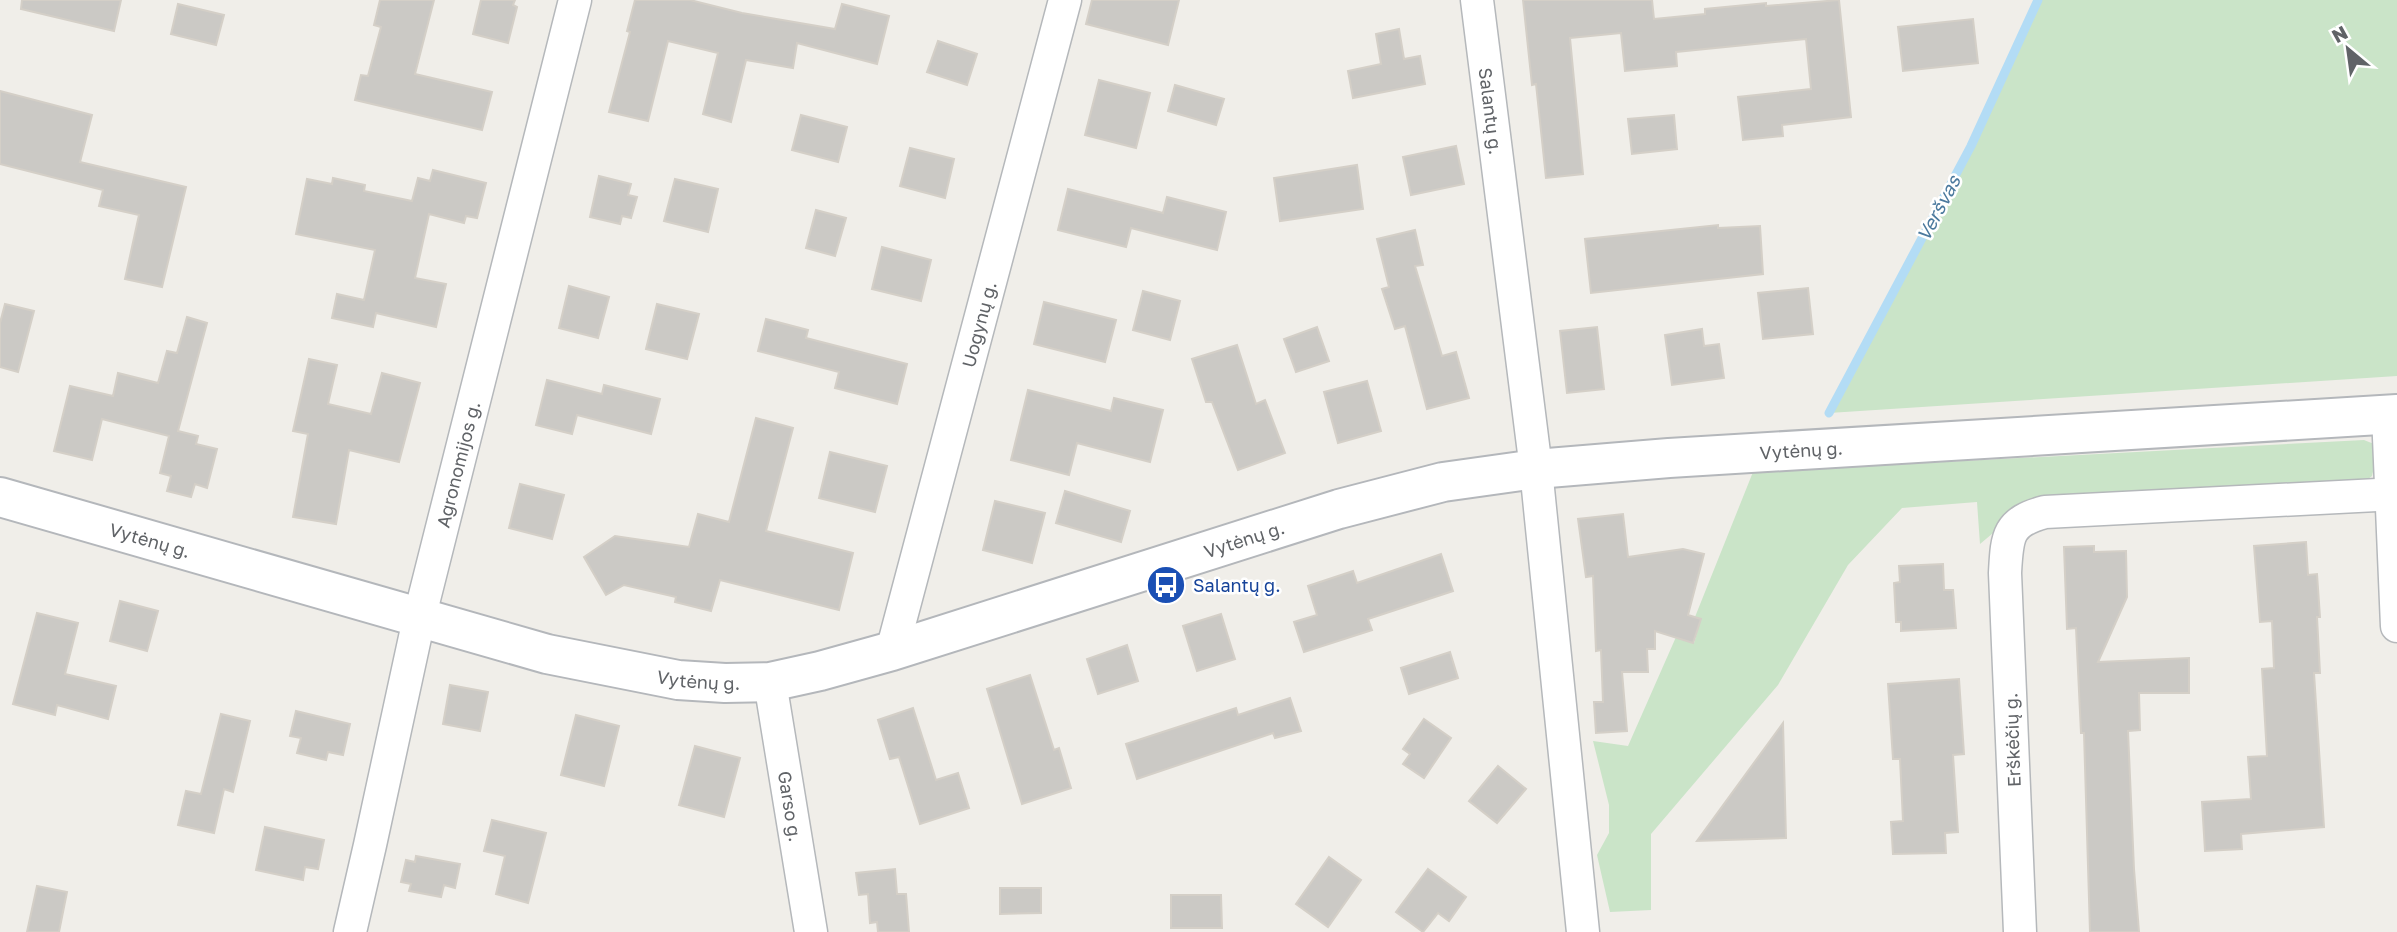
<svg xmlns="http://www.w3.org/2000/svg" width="2397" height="932" font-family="'Golos Text',sans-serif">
  <rect width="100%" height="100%" fill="#f0eee9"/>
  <g fill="#cae4c8">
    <polygon points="2038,0 2397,0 2397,376 1829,413 1971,146"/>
    <polygon points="2364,440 2374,444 2377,454 2372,476 2364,482 2030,502 1980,544 1977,502 1902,508 1848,565 1778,685 1651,834 1651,910 1610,912 1597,855 1609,833 1609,805 1593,741 1628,746 1676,637 1694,643 1701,619 1695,617 1753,472"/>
  </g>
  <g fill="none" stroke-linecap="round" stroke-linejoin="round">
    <polyline stroke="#b3dcf5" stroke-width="9" points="1829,413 1971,146 2038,0"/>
  </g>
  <g fill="#cbc9c5" stroke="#d4cfc7" stroke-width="2">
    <polygon points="22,0 121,0 114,31 21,9"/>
    <polygon points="380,0 434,0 415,74 492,92 482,130 355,100 361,75 368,76 381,27 374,25"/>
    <polygon points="481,0 515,0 513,5 517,7 508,43 473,34"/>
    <polygon points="635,0 690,0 742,13 835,29 842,4 889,16 877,64 797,43 793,68 746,60 731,122 703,114 718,53 668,41 648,121 609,112 630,32 627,31"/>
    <polygon points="1092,0 1179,0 1168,45 1086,24"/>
    <polygon points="1523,0 1652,0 1654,19 1705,14 1705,9 1766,3 1766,6 1839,0 1851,117 1782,125 1783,136 1743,140 1738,97 1811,89 1806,39 1676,52 1677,66 1625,71 1621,33 1570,38 1583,174 1546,178 1536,84 1532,85"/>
    <polygon points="178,4 224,15 216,45 171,34"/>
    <polygon points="1973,19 1978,63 1903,71 1898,27"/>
    <polygon points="1399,29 1404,59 1420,56 1425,84 1353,98 1348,71 1381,64 1376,34"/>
    <polygon points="938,41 977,54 967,85 927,72"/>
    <polygon points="1099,80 1150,93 1136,148 1085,135"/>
    <polygon points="1175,85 1224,99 1216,125 1168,111"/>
    <polygon points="0,91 92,115 80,162 186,187 162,287 125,279 139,215 99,206 103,190 0,164"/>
    <polygon points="801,115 847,127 838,162 792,150"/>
    <polygon points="1674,115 1677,149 1632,154 1628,119"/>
    <polygon points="1456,146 1464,184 1411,195 1403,157"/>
    <polygon points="910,148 954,159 945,198 900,186"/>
    <polygon points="1357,165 1363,209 1280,221 1274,178"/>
    <polygon points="433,170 486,183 477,218 466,216 464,223 429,214 415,278 446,284 436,327 376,313 373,327 332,318 337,294 364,300 375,250 296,234 307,179 332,184 333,178 365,185 364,191 412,201 418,178 430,181"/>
    <polygon points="599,176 631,184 628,195 637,197 631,218 622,216 620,224 590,217"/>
    <polygon points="675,179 718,189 708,232 664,221"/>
    <polygon points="1068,189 1163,213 1167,197 1226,212 1217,250 1131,228 1126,247 1058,230"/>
    <polygon points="816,210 846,218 835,256 806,248"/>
    <polygon points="1718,225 1718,228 1760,226 1763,274 1591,293 1585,239"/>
    <polygon points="1415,230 1423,265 1415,266 1442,356 1456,352 1469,398 1427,409 1405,326 1395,329 1382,289 1389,287 1377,239"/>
    <polygon points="882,247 931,260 921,301 872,289"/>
    <polygon points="569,286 609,297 598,338 559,328"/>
    <polygon points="1808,288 1813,334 1763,339 1758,293"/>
    <polygon points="1143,291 1180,301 1170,340 1133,330"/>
    <polygon points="1044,302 1116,320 1105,362 1034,344"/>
    <polygon points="5,304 34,311 18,372 0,367 0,323"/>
    <polygon points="657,304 699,314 687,359 646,349"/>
    <polygon points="187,317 207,323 178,431 198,436 196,444 217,449 207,488 195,484 191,497 167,491 171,476 160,473 169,436 102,419 92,460 54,451 70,386 113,396 118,373 158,383 167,351 177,353"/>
    <polygon points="766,319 808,330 806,338 907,364 897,404 835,388 839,372 758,351"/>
    <polygon points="1317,327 1329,361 1296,372 1284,339"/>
    <polygon points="1597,327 1604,389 1567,393 1560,331"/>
    <polygon points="1702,329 1704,346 1719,344 1724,378 1672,385 1665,335"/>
    <polygon points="1237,345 1256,404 1265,400 1285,453 1238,470 1212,402 1206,402 1192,359"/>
    <polygon points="309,359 337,365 328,404 371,414 382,373 420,383 399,462 349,450 336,524 293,517 308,434 293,431"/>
    <polygon points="547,380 602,394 604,385 660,399 651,434 577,415 572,434 536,425"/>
    <polygon points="1367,381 1381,431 1338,443 1324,392"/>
    <polygon points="1028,390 1111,411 1114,398 1163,410 1150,462 1077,443 1069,475 1011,460"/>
    <polygon points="756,418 793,428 766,531 853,553 839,610 720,580 711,611 675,602 676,597 624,585 606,595 584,557 615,536 689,547 698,514 729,522"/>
    <polygon points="830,452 887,466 875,512 819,498"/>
    <polygon points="520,484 564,495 552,539 509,528"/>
    <polygon points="1065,491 1130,511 1121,542 1056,523"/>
    <polygon points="995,501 1045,513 1032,563 983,550"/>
    <polygon points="1623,514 1628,557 1683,549 1704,554 1688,615 1701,619 1693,643 1655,631 1655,649 1647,649 1648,672 1622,672 1627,731 1596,733 1594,702 1603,702 1601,650 1596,651 1593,576 1586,577 1578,519"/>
    <polygon points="2306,542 2308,575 2317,574 2320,617 2317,617 2320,673 2314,673 2324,827 2241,834 2242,849 2205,851 2202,802 2251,799 2248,757 2267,756 2262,669 2274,668 2272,621 2260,622 2254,546"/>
    <polygon points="2094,546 2094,552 2126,551 2127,597 2098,662 2189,658 2189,693 2139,693 2140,730 2128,731 2134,869 2139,932 2090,932 2084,733 2081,733 2076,628 2067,629 2064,547"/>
    <polygon points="1441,554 1453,591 1368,619 1372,630 1304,652 1294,622 1317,615 1308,586 1353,571 1357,583"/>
    <polygon points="1943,564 1944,590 1953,590 1956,628 1901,631 1901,622 1896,622 1894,583 1900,582 1899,566"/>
    <polygon points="120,601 158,611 147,651 110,641"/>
    <polygon points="37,613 78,623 65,674 116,686 108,719 57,705 55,715 13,704"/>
    <polygon points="1221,614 1235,659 1197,671 1183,626"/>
    <polygon points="1127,645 1138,681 1098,694 1087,659"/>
    <polygon points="1450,652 1458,678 1409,694 1401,668"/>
    <polygon points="1030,675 1054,750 1059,748 1071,788 1022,804 987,689"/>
    <polygon points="1959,679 1964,754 1953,755 1958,832 1945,833 1946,853 1893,854 1891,822 1903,821 1900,759 1893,759 1888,684"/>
    <polygon points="450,685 488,692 480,731 443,724"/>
    <polygon points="1290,698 1301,731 1275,738 1273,733 1137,779 1126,744 1236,708 1238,715"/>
    <polygon points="913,708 936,780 958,773 969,808 920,824 899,757 890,759 878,720"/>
    <polygon points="296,711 350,724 343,755 328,752 326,760 297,753 301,738 290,736"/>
    <polygon points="221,714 250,721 233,792 224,789 214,833 178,825 186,791 201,794"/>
    <polygon points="576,715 619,726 604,786 561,775"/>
    <polygon points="1424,719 1451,738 1424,778 1403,764 1410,754 1403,749"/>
    <polygon points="1783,723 1786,838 1697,841"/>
    <polygon points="695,746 740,758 724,817 679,805"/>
    <polygon points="1498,766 1526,789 1497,823 1469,801"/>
    <polygon points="492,820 546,833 528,903 496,894 505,856 484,851"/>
    <polygon points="265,827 324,840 318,869 305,867 303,880 256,870"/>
    <polygon points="416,856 460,864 455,888 444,885 441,897 409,891 411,884 401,882 406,860 415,862"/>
    <polygon points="1329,857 1361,880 1328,927 1296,904"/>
    <polygon points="895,869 897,894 906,894 909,932 878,932 877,922 870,923 868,894 859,895 856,873"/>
    <polygon points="1428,869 1466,897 1449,921 1438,913 1423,932 1396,912"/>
    <polygon points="37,886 67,892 59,932 27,932"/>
    <polygon points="1000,888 1041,888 1041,913 1000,914"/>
    <polygon points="1171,895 1221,895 1222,928 1171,928"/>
  </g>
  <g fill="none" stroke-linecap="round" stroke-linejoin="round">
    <g stroke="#b5b8bb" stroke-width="35">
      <g id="street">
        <path id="s1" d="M 1477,0 L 1536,469 L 1583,932"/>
        <polyline points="2388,414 2397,626"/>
        <path id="s2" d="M 892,651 L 1065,0"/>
        <path id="s3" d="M 770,682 L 811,932"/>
        <path id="s4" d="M 350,932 L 370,845 L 419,619 L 575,0"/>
        <path d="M 2020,932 L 2005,573 C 2007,536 2007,522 2045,512 L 2397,494"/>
      </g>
    </g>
    <g stroke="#b4b7bb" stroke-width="42">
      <g id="secondary">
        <path id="s5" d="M 0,497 L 547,654 L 678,680 L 725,683 L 770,682 L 820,671 L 892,651 L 1339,509 L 1443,482 L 1536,469 L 1669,458 L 2397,414"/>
      </g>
    </g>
    <use href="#street" stroke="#fff" stroke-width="32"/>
    <use href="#secondary" stroke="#fff" stroke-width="38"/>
  </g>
  <defs>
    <g id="bus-disc" transform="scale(2.0125)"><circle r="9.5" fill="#1a4fb4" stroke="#fff"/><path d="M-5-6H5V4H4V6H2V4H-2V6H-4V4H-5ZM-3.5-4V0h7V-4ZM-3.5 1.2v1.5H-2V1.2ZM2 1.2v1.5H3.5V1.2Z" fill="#fff"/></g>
  </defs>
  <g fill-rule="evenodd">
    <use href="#bus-disc" x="1166" y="585"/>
  </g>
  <g text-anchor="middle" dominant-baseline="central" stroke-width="5" stroke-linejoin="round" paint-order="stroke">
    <g font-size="18" fill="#606367" stroke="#fff">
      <text stroke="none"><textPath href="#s1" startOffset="112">Salantų g.</textPath></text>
      <text stroke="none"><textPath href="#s2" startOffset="338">Uogynų g.</textPath></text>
      <text stroke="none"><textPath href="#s5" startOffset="1857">Vytėnų g.</textPath></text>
      <text stroke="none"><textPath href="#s4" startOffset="480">Agronomijos g.</textPath></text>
      <text stroke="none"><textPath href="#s5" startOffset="1290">Vytėnų g.</textPath></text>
      <text stroke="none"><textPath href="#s5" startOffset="156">Vytėnų g.</textPath></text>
      <text stroke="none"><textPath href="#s5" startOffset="723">Vytėnų g.</textPath></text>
      <text transform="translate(2012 740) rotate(-92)">Erškėčių g.</text>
      <text stroke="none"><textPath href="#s3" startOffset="126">Garso g.</textPath></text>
    </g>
    <g font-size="18" fill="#164399" stroke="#fff" text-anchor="start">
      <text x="1193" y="585">Salantų g.</text>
    </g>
    <g font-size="19" font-style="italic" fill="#4c7a9e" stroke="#fff">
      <text transform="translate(1938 208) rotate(-62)">Veršvas</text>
    </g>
  </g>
  <g transform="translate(2348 49) rotate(331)" stroke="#ffffff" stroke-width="5" paint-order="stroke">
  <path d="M0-5L12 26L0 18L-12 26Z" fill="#606367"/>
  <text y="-10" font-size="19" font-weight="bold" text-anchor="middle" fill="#606367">N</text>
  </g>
</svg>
